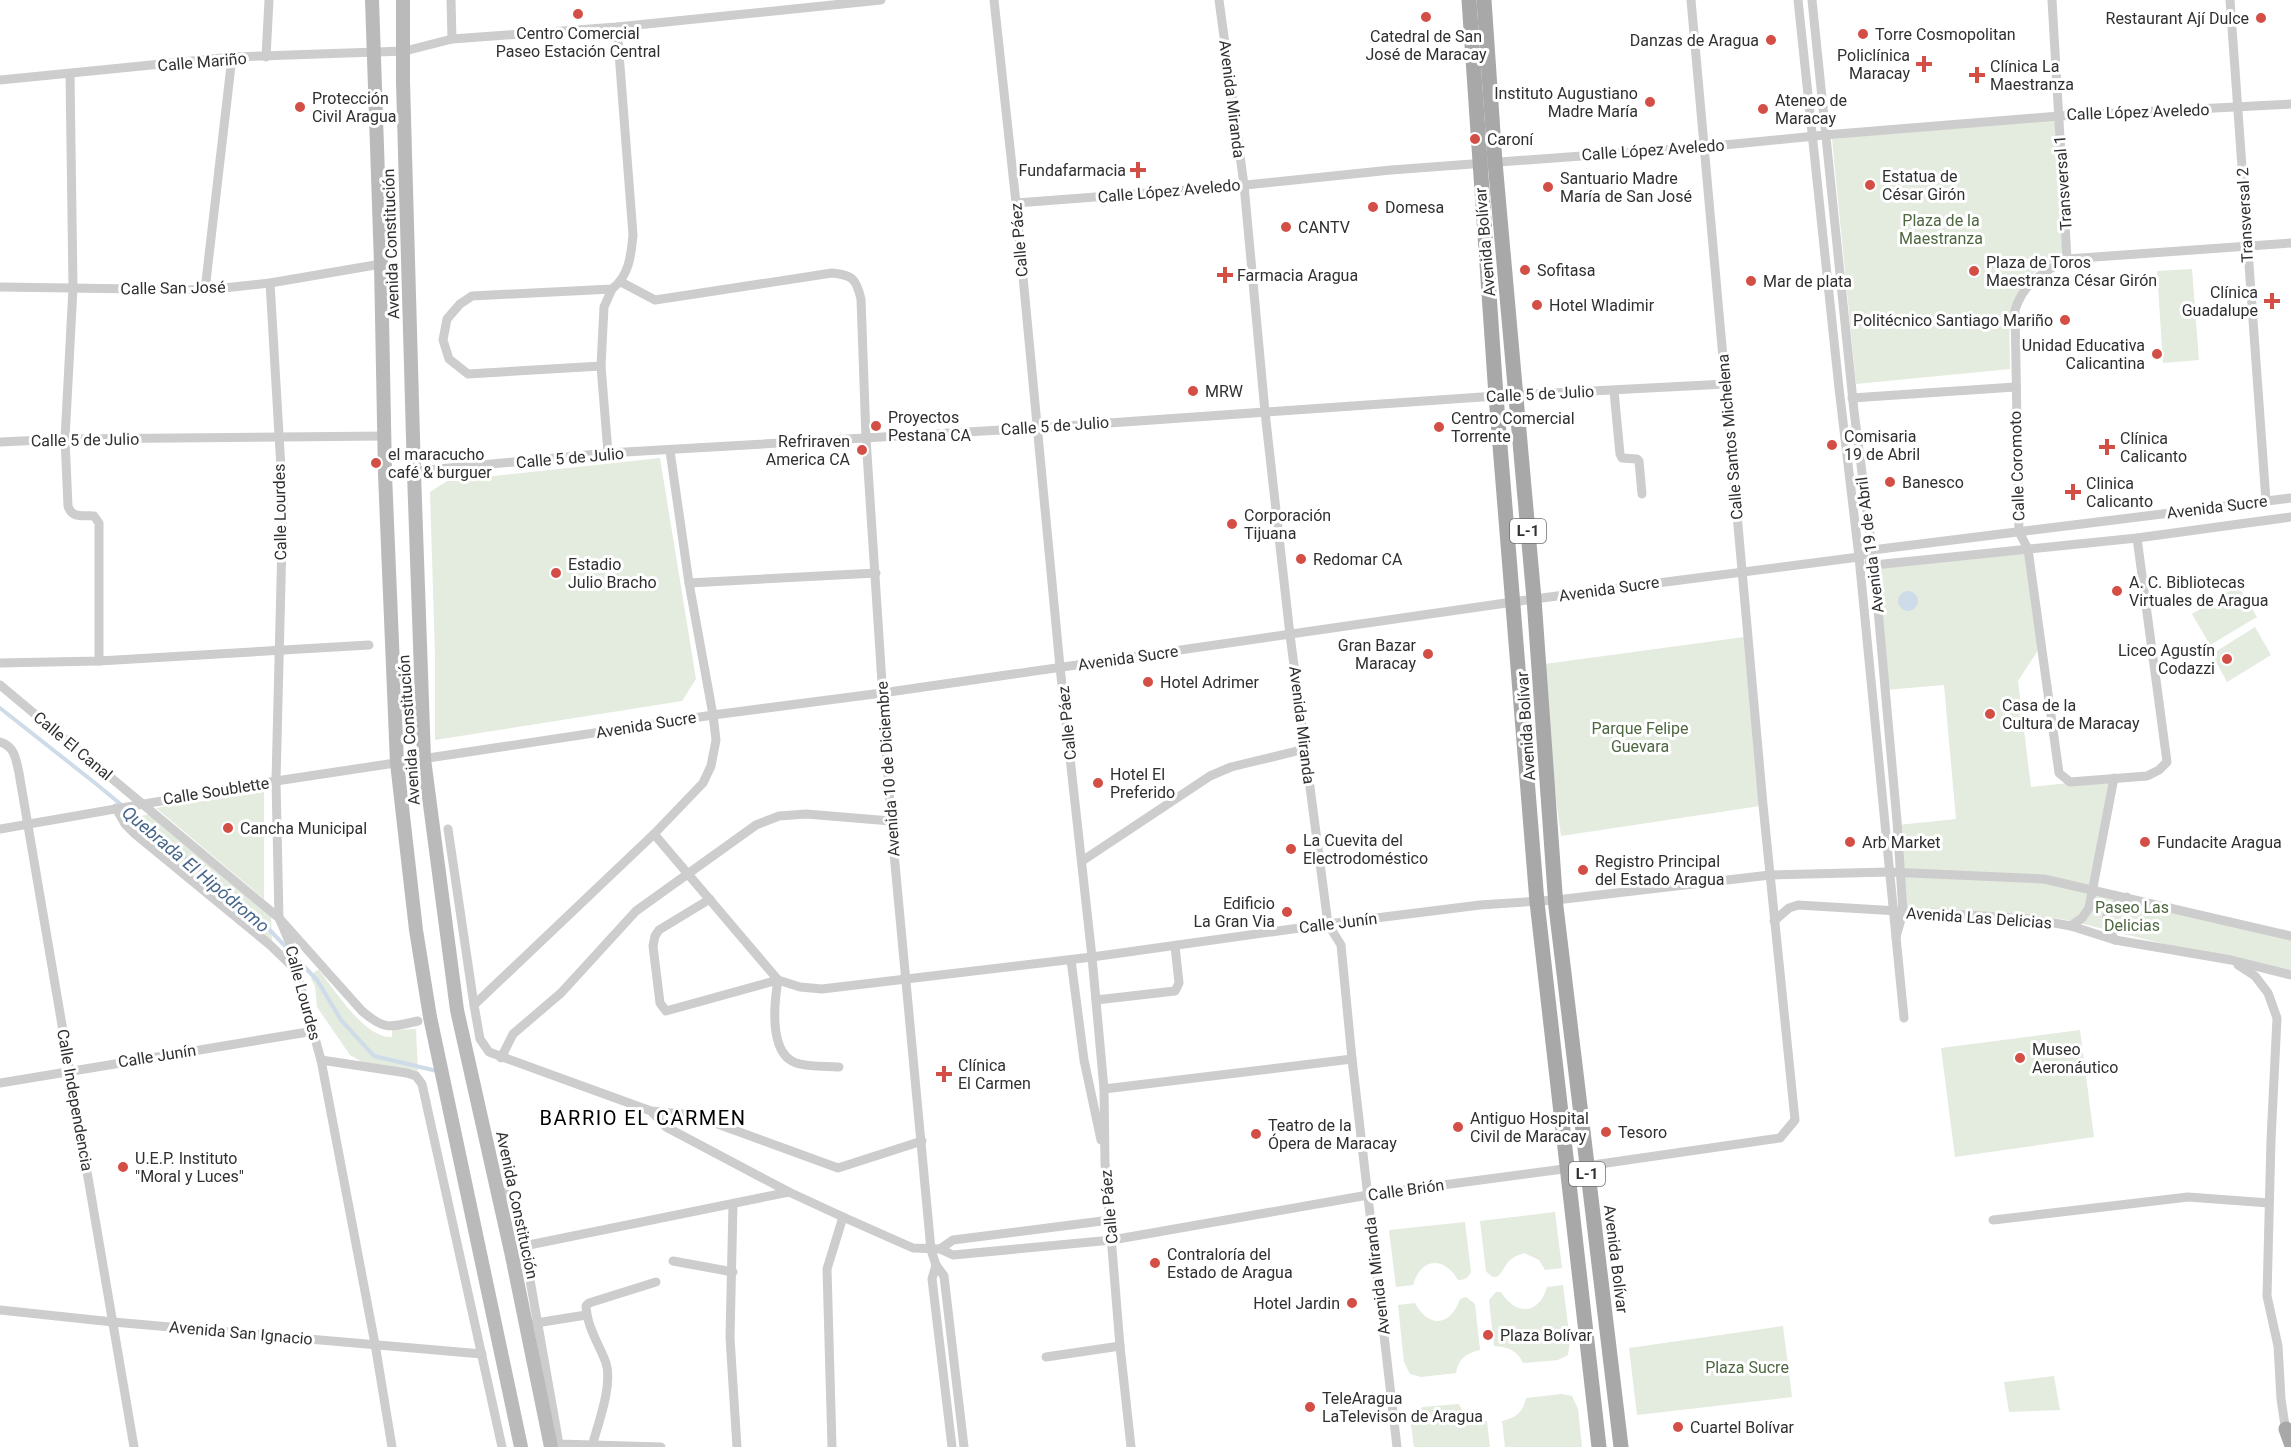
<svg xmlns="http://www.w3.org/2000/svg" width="2291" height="1447" font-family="Roboto,sans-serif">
  <rect width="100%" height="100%" fill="#fff"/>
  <g fill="#e4ebdf">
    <path d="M 2055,119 L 2063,257 C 2053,262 2042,266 2034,273 C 2004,296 2010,335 2010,369 L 1856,384 L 1832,139 Z"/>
    <polygon points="2192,269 2199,360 2163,363 2157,271"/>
    <polygon points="660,458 696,679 682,701 435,740 435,654 430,492 447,481"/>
    <polygon points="2028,549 2042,644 2018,681 2031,787 2113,778 2096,887 2291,936 2291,975 2067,920 2032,914 1904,910 1898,825 1956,819 1944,685 1885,690 1874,565"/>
    <polygon points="2238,586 2257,617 2210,645 2192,614"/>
    <polygon points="2255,627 2271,655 2227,682 2212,654"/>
    <polygon points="1744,637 1760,806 1561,836 1552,769 1545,664"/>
    <polygon points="264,792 264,899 156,808"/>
    <polygon points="149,814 271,916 272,943 141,836 126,820"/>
    <path d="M 319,970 C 334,989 365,1039 392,1037 L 392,1030 L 416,1029 L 418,1073 L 362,1062 L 350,1055 L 317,1007 L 315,986 L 311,979 L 315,971 Z"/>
    <polygon points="2080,1030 2094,1137 1955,1157 1941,1048"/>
    <path d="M 1555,1212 L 1562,1268 L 1545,1270 L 1539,1260 L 1524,1253 C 1519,1255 1515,1256 1510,1260 C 1502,1267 1499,1287 1486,1271 L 1480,1221 Z"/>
    <path d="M 1465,1222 L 1471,1272 C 1468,1278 1465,1280 1458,1280 C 1444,1256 1421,1257 1413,1285 L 1396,1287 L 1389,1230 Z"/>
    <path d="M 1563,1285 L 1570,1341 L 1568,1355 L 1558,1360 L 1523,1363 C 1517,1350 1508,1347 1494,1346 L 1489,1300 L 1496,1292 L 1501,1292 C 1516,1316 1539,1315 1547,1287 Z"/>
    <path d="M 1466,1297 L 1475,1304 L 1480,1350 C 1466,1353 1458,1359 1456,1373 L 1421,1377 L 1410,1374 L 1404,1362 L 1398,1305 L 1415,1303 C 1429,1329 1451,1326 1460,1299 Z"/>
    <polygon points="1783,1326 1792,1397 1637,1415 1629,1348"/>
    <polygon points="2054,1376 2060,1410 2009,1412 2004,1382"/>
    <path d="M 1561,1394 L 1572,1396 L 1578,1409 L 1582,1447 L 1505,1447 L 1502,1421 C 1515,1418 1523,1413 1526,1398 Z"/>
    <path d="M 1459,1404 C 1464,1417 1473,1420 1487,1421 L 1490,1447 L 1414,1447 L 1411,1426 L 1413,1413 L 1423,1407 Z"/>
  </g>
  <circle fill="#cedbe9" cx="1908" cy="601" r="10"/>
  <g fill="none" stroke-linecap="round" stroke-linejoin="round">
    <g stroke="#cedbe9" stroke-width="4">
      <polyline points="0,708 95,783 256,916 289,950"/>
      <polyline points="296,958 317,980 341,1020 374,1056 437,1071"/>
    </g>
    <g stroke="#cdcdcd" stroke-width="9">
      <polyline points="451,0 452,39"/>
      <polyline points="994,0 1016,203 1060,667 1092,957 1104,1089 1105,1163 1120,1346 1131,1447"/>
      <polyline points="1219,0 1244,185 1265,412 1290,635 1328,924 1341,945 1352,1059 1397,1447"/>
      <polyline points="1798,0 1839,388 1859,557 1896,937 1903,912 1897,821 1874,565 1854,411 1812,0"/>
      <polyline points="2052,0 2067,259"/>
      <polyline points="2230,0 2266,501"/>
      <polyline points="266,57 269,0"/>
      <path d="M 70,74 L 73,288 L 65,439 L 68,506 C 72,519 83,515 94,516 L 99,523 L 99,661"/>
      <polyline points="0,80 232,57 405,51 452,39 617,27 881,0"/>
      <polyline points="1016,203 1227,187 1391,170 1704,147 1825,135 2059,116 2291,104"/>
      <path d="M 621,282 L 655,300 L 832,273 C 852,275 856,278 861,299 L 866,438 L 891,821 L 931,1250 L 936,1265 L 944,1276 L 964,1447"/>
      <polyline points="270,283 283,502 276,781 279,918 291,946 296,970 321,1060 375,1344 392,1447"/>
      <polyline points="0,287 205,290 270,283 381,264"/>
      <polyline points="205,290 232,57"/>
      <path d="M 601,366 L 468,374 L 449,359 L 443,340 L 447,319 L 460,304 L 472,296 L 612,289 C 629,276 631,256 633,235 L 617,27"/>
      <polyline points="1614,391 1620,454 1622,458 1637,459 1639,461 1642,494"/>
      <polyline points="1852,398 2015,387"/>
      <polyline points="0,442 65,439 385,436"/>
      <polyline points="608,453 601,366 604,307 612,289"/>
      <polyline points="385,474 608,453 1037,428 1496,396 1726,384"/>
      <path d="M 2137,538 L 2167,762 L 2159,770 L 2147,776 L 2070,782 L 2059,773 L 2028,549 L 2019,532 L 2015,310 C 2024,281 2042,274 2067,259 L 2291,243"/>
      <polyline points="1869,562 1874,565 2137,538 2291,517"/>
      <polyline points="689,583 876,573"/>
      <polyline points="0,663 99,661 369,645"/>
      <path d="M 0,685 L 279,918 L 362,1011 C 385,1031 390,1027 418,1021"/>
      <path d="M 0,742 C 15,746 16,760 19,773 L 134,1447"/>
      <polyline points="116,808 125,824 135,834 270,945 296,970"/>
      <polyline points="0,829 276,781 713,715 882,693 1534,599 1859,557 1872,550 2291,498"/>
      <polyline points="448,829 474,1005 480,1039 489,1052 651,1111 693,1115 838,1168 922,1141"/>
      <polyline points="654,834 778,980 800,987 822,989 1092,957 1328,924 1480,905 1556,900 1770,875 1889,872 2044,879 2291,936"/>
      <polyline points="1082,861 1210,776 1231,767 1305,749"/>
      <path d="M 710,899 L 659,930 L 655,936 L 653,946 L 660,1003 L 666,1011 L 778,980 C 774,1004 768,1058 800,1064 C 812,1067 826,1066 839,1067"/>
      <polyline points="1774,921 1789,908 1798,905 2032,919 2071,926 2115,940 2231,960 2291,975"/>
      <polyline points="2071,926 2082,918 2089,908 2114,778"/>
      <polyline points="1896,937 1904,1018"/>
      <path d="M 2115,940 C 2100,917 2105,910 2127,897"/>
      <polyline points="1071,960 1084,1060 1101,1140"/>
      <polyline points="2238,965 2255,976 2268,993 2277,1018 2271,1140 2267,1296 2278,1346 2281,1399 2286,1432"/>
      <polyline points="1096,1000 1175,991 1179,983 1175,946"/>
      <polyline points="474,1005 654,834 703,783 711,766 716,740 713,715 689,583 670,451"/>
      <polyline points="501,1058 513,1034 561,993 636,911 756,825 779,816 806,814 891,821"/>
      <polyline points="321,1060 407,1073 416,1076 422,1084 502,1447"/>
      <polyline points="0,1083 314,1031"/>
      <polyline points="1104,1089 1352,1059"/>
      <polyline points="651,1111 666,1127 789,1192 843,1217 913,1248 940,1249 953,1255 1112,1240 1368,1195 1586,1166 1780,1138 1795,1120 1763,805 1691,0"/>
      <polyline points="497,1189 512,1197 524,1246 559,1444 661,1447"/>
      <polyline points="733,1204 730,1338 737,1447"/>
      <polyline points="1993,1220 2188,1197 2269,1203"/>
      <polyline points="524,1246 789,1192"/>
      <polyline points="940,1249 953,1240 1110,1220"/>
      <polyline points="673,1261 733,1272"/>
      <polyline points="936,1265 932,1279 952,1447"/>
      <polyline points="0,1310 113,1322 482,1354"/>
      <polyline points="536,1323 586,1315"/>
      <polyline points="1046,1357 1120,1346"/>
      <path d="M 592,1446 C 598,1424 613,1385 606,1363 C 599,1344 587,1327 586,1306 L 589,1303 L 656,1282"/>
      <polyline points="832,1447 827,1269 843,1217"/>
    </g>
    <g stroke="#bababa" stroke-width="14">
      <polyline points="372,0 381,264 385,474 397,763 416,930 430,1017 521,1447"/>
      <polyline points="403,0 403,82 414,473 424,759 457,1010 512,1256 551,1447"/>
    </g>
    <g stroke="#a8a8a8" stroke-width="15">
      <polyline points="1469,0 1496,396 1537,902 1599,1447"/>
      <polyline points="1484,0 1495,162 1534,599 1556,907 1621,1447"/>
      <polyline points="2286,1429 2291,1443"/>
    </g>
  </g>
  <g fill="#d34e45" stroke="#fff" stroke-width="2">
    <circle cx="578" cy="14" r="6"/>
    <circle cx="1426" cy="17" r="6"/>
    <circle cx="2261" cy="18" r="6"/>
    <circle cx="1863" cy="34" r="6"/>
    <circle cx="1771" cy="40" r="6"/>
    <path d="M1921 55h6v6h6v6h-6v6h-6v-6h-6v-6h6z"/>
    <path d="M1974 66h6v6h6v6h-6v6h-6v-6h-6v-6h6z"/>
    <circle cx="1650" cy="102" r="6"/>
    <circle cx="300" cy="107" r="6"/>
    <circle cx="1763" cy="109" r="6"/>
    <circle cx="1475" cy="139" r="6"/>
    <path d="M1135 161h6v6h6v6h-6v6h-6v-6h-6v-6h6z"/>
    <circle cx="1870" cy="185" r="6"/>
    <circle cx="1548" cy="187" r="6"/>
    <circle cx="1373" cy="207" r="6"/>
    <circle cx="1286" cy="227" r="6"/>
    <circle cx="1525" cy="270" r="6"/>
    <circle cx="1974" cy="271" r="6"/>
    <path d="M1222 266h6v6h6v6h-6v6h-6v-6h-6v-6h6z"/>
    <circle cx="1751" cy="281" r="6"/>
    <path d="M2269 292h6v6h6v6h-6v6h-6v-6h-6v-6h6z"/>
    <circle cx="1537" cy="305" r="6"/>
    <circle cx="2065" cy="320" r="6"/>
    <circle cx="2157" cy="354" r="6"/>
    <circle cx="1193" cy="391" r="6"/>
    <circle cx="876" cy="426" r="6"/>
    <circle cx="1439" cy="427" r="6"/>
    <circle cx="1832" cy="445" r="6"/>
    <path d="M2104 438h6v6h6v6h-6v6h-6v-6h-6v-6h6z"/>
    <circle cx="862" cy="450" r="6"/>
    <circle cx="376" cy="463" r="6"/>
    <circle cx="1890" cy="482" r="6"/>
    <path d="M2070 483h6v6h6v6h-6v6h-6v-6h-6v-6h6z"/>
    <circle cx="1232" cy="524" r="6"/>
    <circle cx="1301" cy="559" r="6"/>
    <circle cx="556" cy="573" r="6"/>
    <circle cx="2117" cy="591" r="6"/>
    <circle cx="1428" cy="654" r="6"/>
    <circle cx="2227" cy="659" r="6"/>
    <circle cx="1148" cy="682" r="6"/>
    <circle cx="1990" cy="714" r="6"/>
    <circle cx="1098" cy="783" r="6"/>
    <circle cx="228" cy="828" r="6"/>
    <circle cx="1850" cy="842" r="6"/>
    <circle cx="2145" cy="842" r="6"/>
    <circle cx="1291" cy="849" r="6"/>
    <circle cx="1583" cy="870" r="6"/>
    <circle cx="1287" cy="912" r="6"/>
    <circle cx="2020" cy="1058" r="6"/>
    <path d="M941 1065h6v6h6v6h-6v6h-6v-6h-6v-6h6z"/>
    <circle cx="1458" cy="1127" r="6"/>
    <circle cx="1606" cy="1132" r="6"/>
    <circle cx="1256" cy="1134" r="6"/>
    <circle cx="123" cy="1167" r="6"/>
    <circle cx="1155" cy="1263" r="6"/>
    <circle cx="1352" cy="1303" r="6"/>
    <circle cx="1488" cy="1335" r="6"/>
    <circle cx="1310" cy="1407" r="6"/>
    <circle cx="1678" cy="1427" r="6"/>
  </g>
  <g text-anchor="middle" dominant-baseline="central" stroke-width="6" stroke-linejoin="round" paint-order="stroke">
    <g fill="#fff" stroke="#6e6e6e" stroke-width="1.5">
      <rect x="1510" y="519" width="36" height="24" rx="4.5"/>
      <rect x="1569" y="1162" width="36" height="24" rx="4.5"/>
    </g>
    <g font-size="15" font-weight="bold" fill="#303030">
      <text x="1528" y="531">L-1</text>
      <text x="1587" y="1174">L-1</text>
    </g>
    <g font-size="16" fill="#303030" stroke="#fff" text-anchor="start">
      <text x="2249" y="18" text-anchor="end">Restaurant Ají Dulce</text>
      <text x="578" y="33" text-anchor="middle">Centro Comercial<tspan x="578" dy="18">Paseo Estación Central</tspan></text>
      <text x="1875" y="34">Torre Cosmopolitan</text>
      <text x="1426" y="36" text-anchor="middle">Catedral de San<tspan x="1426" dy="18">José de Maracay</tspan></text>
      <text x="1759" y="40" text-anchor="end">Danzas de Aragua</text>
      <text x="1910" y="55" text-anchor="end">Policlínica<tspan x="1910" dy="18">Maracay</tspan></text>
      <text x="1990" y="66">Clínica La<tspan x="1990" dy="18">Maestranza</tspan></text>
      <text x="1638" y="93" text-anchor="end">Instituto Augustiano<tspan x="1638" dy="18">Madre María</tspan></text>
      <text x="312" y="98">Protección<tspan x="312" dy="18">Civil Aragua</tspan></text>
      <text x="1775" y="100">Ateneo de<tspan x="1775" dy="18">Maracay</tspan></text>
      <text x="1487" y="139">Caroní</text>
      <text x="1126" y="170" text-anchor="end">Fundafarmacia</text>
      <text x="1882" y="176">Estatua de<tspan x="1882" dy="18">César Girón</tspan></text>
      <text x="1560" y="178">Santuario Madre<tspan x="1560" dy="18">María de San José</tspan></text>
      <text x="1385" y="207">Domesa</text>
      <text x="1298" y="227">CANTV</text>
      <text x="1986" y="262">Plaza de Toros<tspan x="1986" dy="18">Maestranza César Girón</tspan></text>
      <text x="1537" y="270">Sofitasa</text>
      <text x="1237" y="275">Farmacia Aragua</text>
      <text x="1763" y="281">Mar de plata</text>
      <text x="2258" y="292" text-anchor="end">Clínica<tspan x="2258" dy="18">Guadalupe</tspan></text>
      <text x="1549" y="305">Hotel Wladimir</text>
      <text x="2053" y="320" text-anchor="end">Politécnico Santiago Mariño</text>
      <text x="2145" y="345" text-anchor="end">Unidad Educativa<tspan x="2145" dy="18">Calicantina</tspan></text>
      <text x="1205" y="391">MRW</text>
      <text x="888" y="417">Proyectos<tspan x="888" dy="18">Pestana CA</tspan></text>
      <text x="1451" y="418">Centro Comercial<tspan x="1451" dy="18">Torrente</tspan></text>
      <text x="1844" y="436">Comisaria<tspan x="1844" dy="18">19 de Abril</tspan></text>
      <text x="2120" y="438">Clínica<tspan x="2120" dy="18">Calicanto</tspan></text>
      <text x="850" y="441" text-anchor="end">Refriraven<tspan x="850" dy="18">America CA</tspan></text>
      <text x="388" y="454">el maracucho<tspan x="388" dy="18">café &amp; burguer</tspan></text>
      <text x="1902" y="482">Banesco</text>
      <text x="2086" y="483">Clinica<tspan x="2086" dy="18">Calicanto</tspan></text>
      <text x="1244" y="515">Corporación<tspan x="1244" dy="18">Tijuana</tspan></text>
      <text x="1313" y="559">Redomar CA</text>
      <text x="568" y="564">Estadio<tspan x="568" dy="18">Julio Bracho</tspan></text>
      <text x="2129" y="582">A. C. Bibliotecas<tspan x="2129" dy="18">Virtuales de Aragua</tspan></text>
      <text x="1416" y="645" text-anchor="end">Gran Bazar<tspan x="1416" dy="18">Maracay</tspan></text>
      <text x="2215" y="650" text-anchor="end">Liceo Agustín<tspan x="2215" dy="18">Codazzi</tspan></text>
      <text x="1160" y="682">Hotel Adrimer</text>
      <text x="2002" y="705">Casa de la<tspan x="2002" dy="18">Cultura de Maracay</tspan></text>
      <text x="1110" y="774">Hotel El<tspan x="1110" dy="18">Preferido</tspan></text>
      <text x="240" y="828">Cancha Municipal</text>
      <text x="1303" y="840">La Cuevita del<tspan x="1303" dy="18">Electrodoméstico</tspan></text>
      <text x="1862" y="842">Arb Market</text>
      <text x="2157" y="842">Fundacite Aragua</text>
      <text x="1595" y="861">Registro Principal<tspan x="1595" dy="18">del Estado Aragua</tspan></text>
      <text x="1275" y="903" text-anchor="end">Edificio<tspan x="1275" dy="18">La Gran Via</tspan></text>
      <text x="2032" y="1049">Museo<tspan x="2032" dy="18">Aeronáutico</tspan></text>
      <text x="958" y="1065">Clínica<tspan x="958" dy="18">El Carmen</tspan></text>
      <text x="1470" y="1118">Antiguo Hospital<tspan x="1470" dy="18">Civil de Maracay</tspan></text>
      <text x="1268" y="1125">Teatro de la<tspan x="1268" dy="18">Ópera de Maracay</tspan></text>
      <text x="1618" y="1132">Tesoro</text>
      <text x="135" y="1158">U.E.P. Instituto<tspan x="135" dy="18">"Moral y Luces"</tspan></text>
      <text x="1167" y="1254">Contraloría del<tspan x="1167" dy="18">Estado de Aragua</tspan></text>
      <text x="1340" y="1303" text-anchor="end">Hotel Jardin</text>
      <text x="1500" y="1335">Plaza Bolívar</text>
      <text x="1322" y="1398">TeleAragua<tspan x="1322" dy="18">LaTelevison de Aragua</tspan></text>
      <text x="1690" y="1427">Cuartel Bolívar</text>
    </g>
    <g font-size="16" fill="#303030" stroke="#fff">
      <text transform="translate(202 62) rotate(-5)">Calle Mariño</text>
      <text transform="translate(1232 99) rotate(83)">Avenida Miranda</text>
      <text transform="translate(2138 112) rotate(-2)">Calle López Aveledo</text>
      <text transform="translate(1653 150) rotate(-4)">Calle López Aveledo</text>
      <text transform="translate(2063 183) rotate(-94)">Transversal 1</text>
      <text transform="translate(1169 191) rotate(-5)">Calle López Aveledo</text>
      <text transform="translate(2245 215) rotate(-93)">Transversal 2</text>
      <text transform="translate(1019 240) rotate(-95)">Calle Páez</text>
      <text transform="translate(1485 242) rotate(-95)">Avenida Bolívar</text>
      <text transform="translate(391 244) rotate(-92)">Avenida Constitución</text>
      <text transform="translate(173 288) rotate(-1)">Calle San José</text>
      <text transform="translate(1540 394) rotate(-3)">Calle 5 de Julio</text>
      <text transform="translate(1055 426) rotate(-4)">Calle 5 de Julio</text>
      <text transform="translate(1730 437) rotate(-95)">Calle Santos Michelena</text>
      <text transform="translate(85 440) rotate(-1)">Calle 5 de Julio</text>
      <text transform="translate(570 458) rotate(-5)">Calle 5 de Julio</text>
      <text transform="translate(2017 466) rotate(-92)">Calle Coromoto</text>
      <text transform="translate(2217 507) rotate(-7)">Avenida Sucre</text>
      <text transform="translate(280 512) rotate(-91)">Calle Lourdes</text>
      <text transform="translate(1870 545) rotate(-97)">Avenida 19 de Abril</text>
      <text transform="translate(1609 589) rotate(-8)">Avenida Sucre</text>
      <text transform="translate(1128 658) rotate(-8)">Avenida Sucre</text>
      <text transform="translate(1067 723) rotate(-96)">Calle Páez</text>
      <text transform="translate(646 725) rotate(-9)">Avenida Sucre</text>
      <text transform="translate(1302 725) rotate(83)">Avenida Miranda</text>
      <text transform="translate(1526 726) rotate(-94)">Avenida Bolívar</text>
      <text transform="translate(409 730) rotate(-94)">Avenida Constitución</text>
      <text transform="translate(73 746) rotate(40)">Calle El Canal</text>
      <text transform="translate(888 769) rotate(-94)">Avenida 10 de Diciembre</text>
      <text transform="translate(216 791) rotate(-9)">Calle Soublette</text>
      <text transform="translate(1979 918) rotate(4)">Avenida Las Delicias</text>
      <text transform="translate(1338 923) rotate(-7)">Calle Junín</text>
      <text transform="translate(303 993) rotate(75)">Calle Lourdes</text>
      <text transform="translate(157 1056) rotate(-9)">Calle Junín</text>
      <text transform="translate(75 1100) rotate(80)">Calle Independencia</text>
      <text transform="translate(1406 1190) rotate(-8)">Calle Brión</text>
      <text transform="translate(517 1205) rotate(78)">Avenida Constitución</text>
      <text transform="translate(1109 1207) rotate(-95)">Calle Páez</text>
      <text transform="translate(1616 1259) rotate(83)">Avenida Bolívar</text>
      <text transform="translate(1377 1276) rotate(-97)">Avenida Miranda</text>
      <text transform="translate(241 1333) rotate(5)">Avenida San Ignacio</text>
    </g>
    <g font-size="16" fill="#4e6741" stroke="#fff">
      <text x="1941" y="220">Plaza de la<tspan x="1941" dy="18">Maestranza</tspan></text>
      <text x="1640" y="728">Parque Felipe<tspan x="1640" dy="18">Guevara</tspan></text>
      <text x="2132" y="907">Paseo Las<tspan x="2132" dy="18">Delicias</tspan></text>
      <text x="1747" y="1367">Plaza Sucre</text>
    </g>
    <g font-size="18" font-style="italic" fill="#46668a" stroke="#fff">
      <text transform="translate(196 869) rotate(40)">Quebrada El Hipódromo</text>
    </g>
    <g font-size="20" letter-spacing="1.5" fill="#000" stroke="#fff">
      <text x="643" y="1118">BARRIO EL CARMEN</text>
    </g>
  </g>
</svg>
